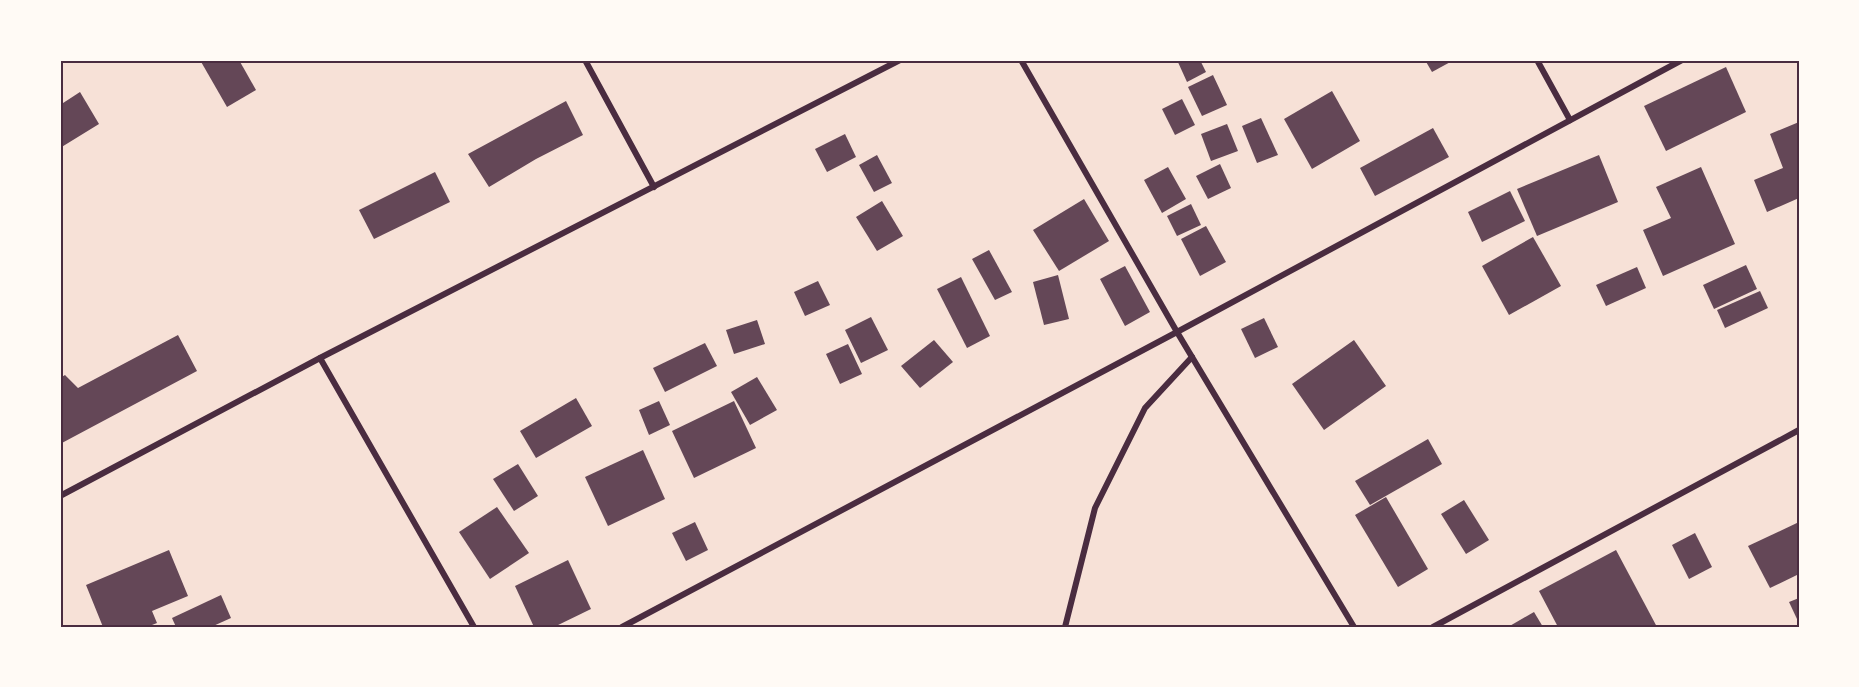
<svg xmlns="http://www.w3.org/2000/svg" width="1859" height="687" font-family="'Exo 2',sans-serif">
  <rect width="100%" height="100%" fill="#f7e1d7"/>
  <g fill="#644757">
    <polygon points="200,60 239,60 256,90 227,107"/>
    <polygon points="1177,60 1200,60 1206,72 1187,82"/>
    <polygon points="1425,60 1454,60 1432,72"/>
    <polygon points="1726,67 1746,112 1666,151 1644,106"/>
    <polygon points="1213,75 1227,105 1202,116 1188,87"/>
    <polygon points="1332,91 1360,141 1312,169 1284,119"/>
    <polygon points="80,92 99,124 60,148 60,105"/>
    <polygon points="1182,99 1195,125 1175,135 1162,109"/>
    <polygon points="566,101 583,135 536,159 489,187 468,154"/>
    <polygon points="1261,118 1278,155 1257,163 1242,126"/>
    <polygon points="1799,122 1799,198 1767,212 1754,180 1783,168 1770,134"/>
    <polygon points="1227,124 1238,151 1211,161 1201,134"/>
    <polygon points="1433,128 1449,157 1375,196 1360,168"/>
    <polygon points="845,134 856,157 827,172 815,149"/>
    <polygon points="877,155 892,183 874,192 859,165"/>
    <polygon points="1599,155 1618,202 1537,236 1517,189"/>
    <polygon points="1220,164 1231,188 1208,199 1196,176"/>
    <polygon points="1168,167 1186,199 1162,213 1144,180"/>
    <polygon points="1701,167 1735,244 1663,276 1643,230 1671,218 1656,187"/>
    <polygon points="435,172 450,202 374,239 359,210"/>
    <polygon points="1510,191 1525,221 1482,242 1468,212"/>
    <polygon points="1084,199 1109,241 1059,271 1033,230"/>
    <polygon points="882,201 903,236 877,251 856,217"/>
    <polygon points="1191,204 1201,225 1177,236 1167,216"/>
    <polygon points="1206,226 1226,262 1200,276 1181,239"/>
    <polygon points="1533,237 1561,286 1509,315 1482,266"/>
    <polygon points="989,250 1012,292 995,300 972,259"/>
    <polygon points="1746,265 1757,289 1714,309 1703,285"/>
    <polygon points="1125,266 1150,312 1125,326 1100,279"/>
    <polygon points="1637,267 1646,288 1606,306 1596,285"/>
    <polygon points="1058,275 1069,319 1044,325 1033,282"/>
    <polygon points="961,277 990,336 967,348 937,289"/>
    <polygon points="818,281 830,305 805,316 794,292"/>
    <polygon points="1760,291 1768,308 1725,328 1717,310"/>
    <polygon points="871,317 888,350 861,363 845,330"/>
    <polygon points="1264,318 1278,347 1255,358 1241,329"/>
    <polygon points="757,320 765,344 734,354 726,330"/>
    <polygon points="178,335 197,371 60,444 60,378 65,375 78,388"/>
    <polygon points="934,340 953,362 920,388 901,366"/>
    <polygon points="1354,340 1386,386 1324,430 1292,384"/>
    <polygon points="705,343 717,366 665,392 653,368"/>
    <polygon points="848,344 862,374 840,384 826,354"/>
    <polygon points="757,377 777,410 750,425 731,392"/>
    <polygon points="576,398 592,426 536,458 520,431"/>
    <polygon points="659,401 670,425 649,435 639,410"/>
    <polygon points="734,401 756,448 694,478 672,431"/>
    <polygon points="1428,439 1442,464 1370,505 1355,481"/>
    <polygon points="643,450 665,499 608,526 585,477"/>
    <polygon points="518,464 538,496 514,511 493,479"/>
    <polygon points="1386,497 1428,569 1398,587 1355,515"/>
    <polygon points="1464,500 1489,540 1466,554 1441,514"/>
    <polygon points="497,507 529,553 490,579 459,532"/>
    <polygon points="695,522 708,550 686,561 672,533"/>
    <polygon points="1799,522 1799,574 1770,588 1748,546"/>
    <polygon points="1695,533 1712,567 1689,579 1672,545"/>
    <polygon points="169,550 188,596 152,611 157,623 147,627 103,627 86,585"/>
    <polygon points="1616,550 1657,627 1558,627 1539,591"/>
    <polygon points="568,560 591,609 554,627 534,627 515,586"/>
    <polygon points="221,595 231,618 211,627 176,627 172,618"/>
    <polygon points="1799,598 1799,618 1797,619 1789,602"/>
    <polygon points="1534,612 1543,627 1508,627"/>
  </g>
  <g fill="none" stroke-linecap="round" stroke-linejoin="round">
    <g stroke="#4a2c40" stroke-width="6">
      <polyline points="585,60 654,187"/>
      <polyline points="1021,60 1177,332 1354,627"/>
      <polyline points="1537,60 1570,120"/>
      <polyline points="320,358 474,627"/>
      <polyline points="60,496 320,358 900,60"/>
      <polyline points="622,627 1177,332 1682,60"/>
      <polyline points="1065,627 1095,508 1145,408 1192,357"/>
      <polyline points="1433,627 1799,430"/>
    </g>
  </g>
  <rect width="1859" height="687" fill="none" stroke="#fffaf5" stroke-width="123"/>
  <rect x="62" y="62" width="1736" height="564" fill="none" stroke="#4a2c40" stroke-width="2"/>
</svg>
